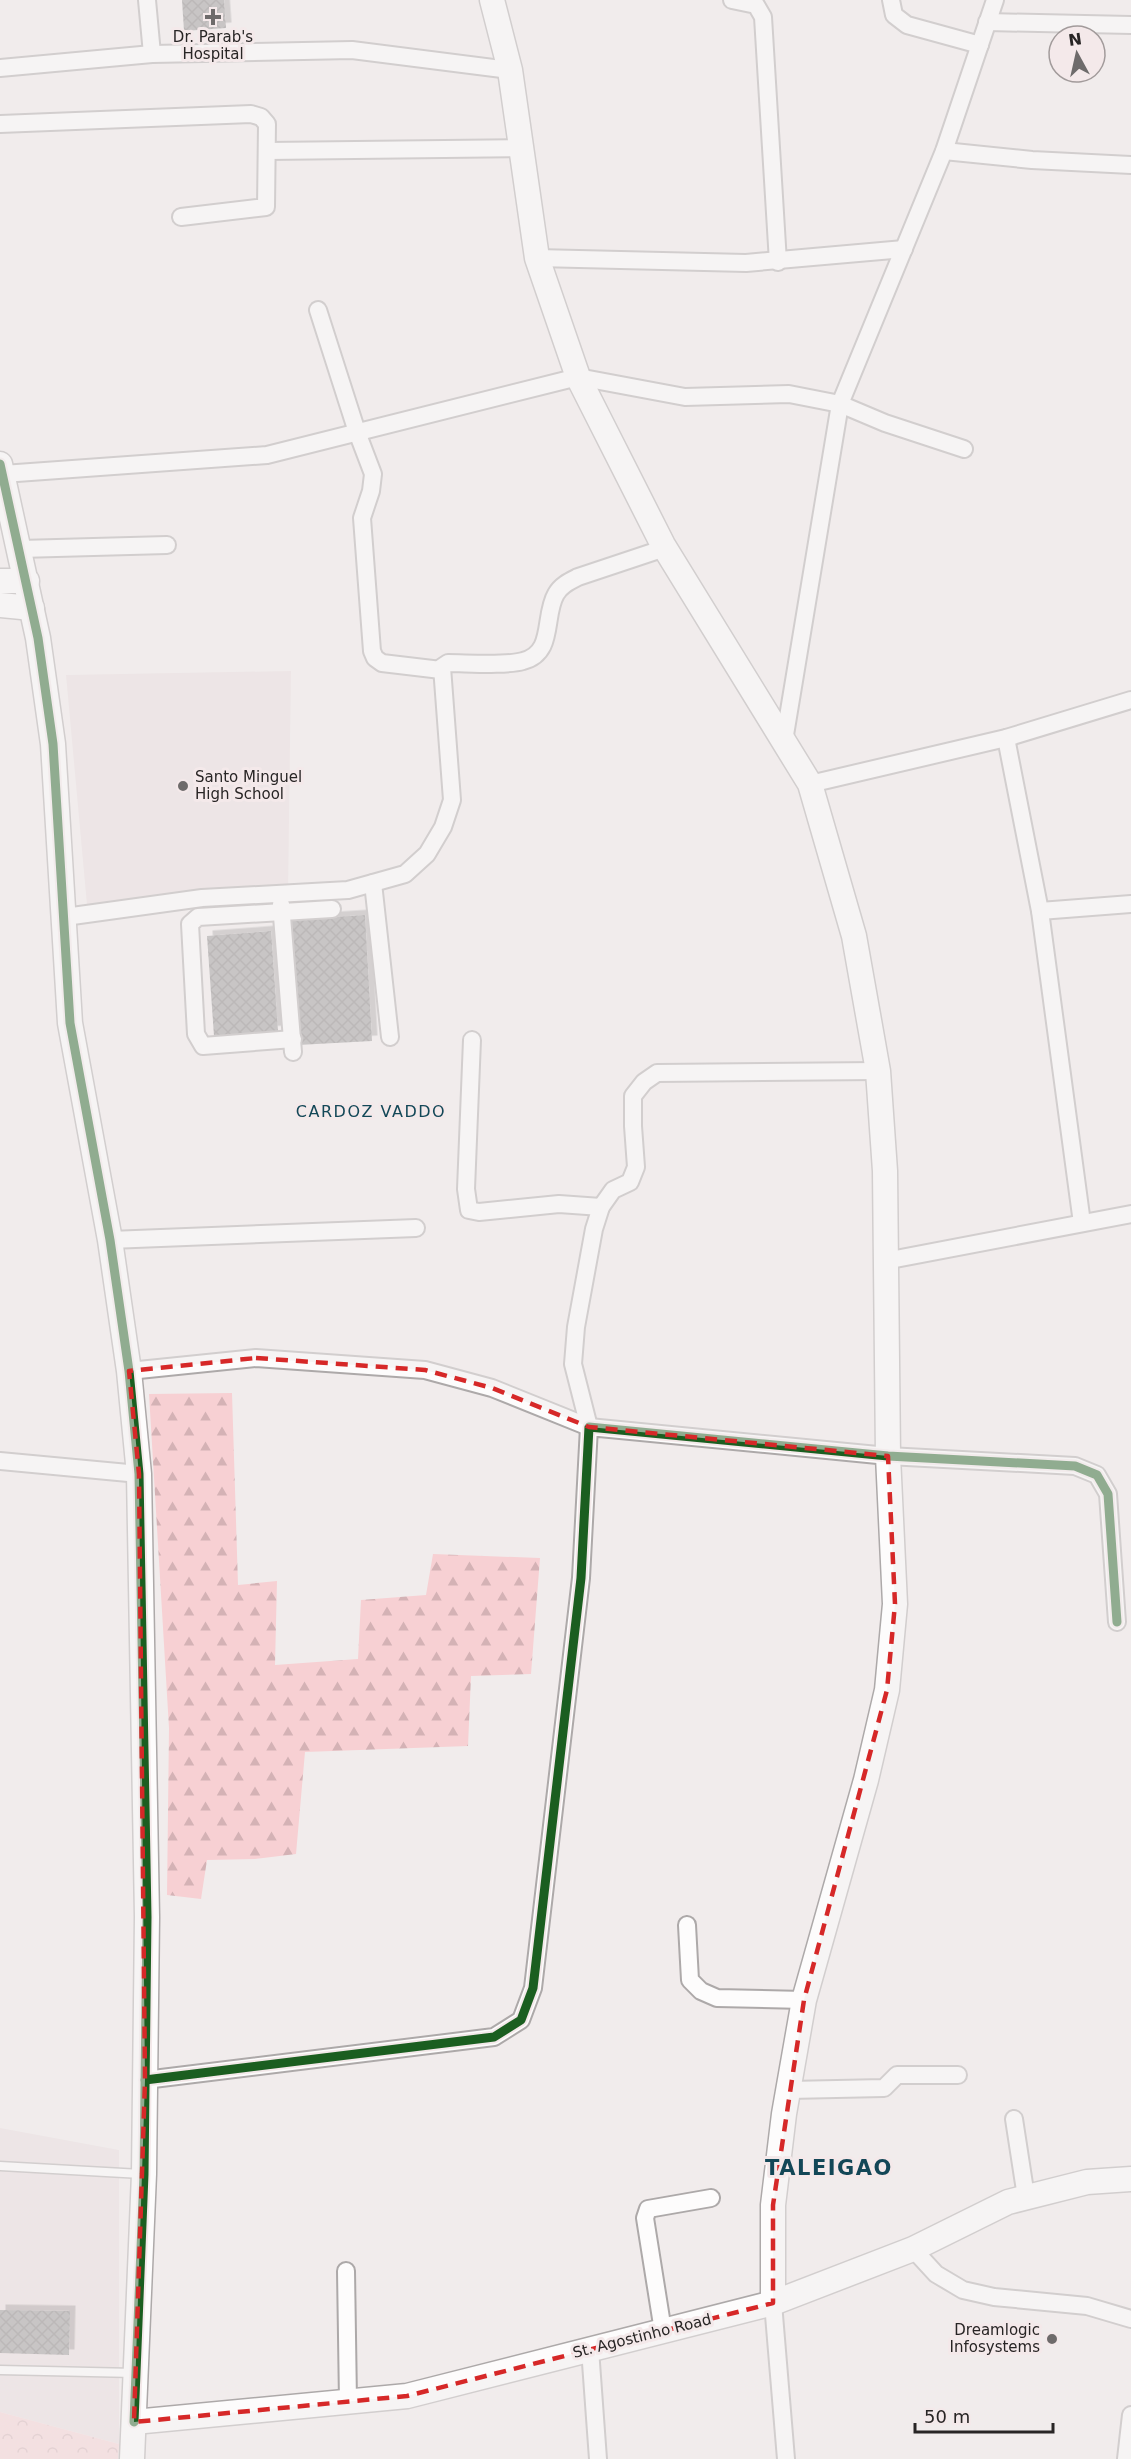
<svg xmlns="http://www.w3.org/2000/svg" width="1131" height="2459" font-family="'DejaVu Sans',sans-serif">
  <defs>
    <pattern id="forest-firs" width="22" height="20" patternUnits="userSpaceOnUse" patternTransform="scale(1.5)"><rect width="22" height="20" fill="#f7d0d3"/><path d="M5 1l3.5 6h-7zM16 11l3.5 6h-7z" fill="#d4b2b5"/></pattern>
    <pattern id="park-crowns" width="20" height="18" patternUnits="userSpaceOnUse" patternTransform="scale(1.5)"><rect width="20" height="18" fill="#f7d0d3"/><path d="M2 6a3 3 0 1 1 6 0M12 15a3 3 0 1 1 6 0" fill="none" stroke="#d4b2b5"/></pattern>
    <pattern id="building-cross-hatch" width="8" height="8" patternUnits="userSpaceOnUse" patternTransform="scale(1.5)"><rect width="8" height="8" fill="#979494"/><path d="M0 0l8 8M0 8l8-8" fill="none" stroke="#7b7979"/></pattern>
    <filter id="shadow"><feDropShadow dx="5.5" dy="-5.5" stdDeviation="0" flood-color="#0004"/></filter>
  </defs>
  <rect width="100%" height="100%" fill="#f1ecec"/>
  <g fill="#e9dcdd">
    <polygon points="291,671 288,897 87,905 66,675"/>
    <polygon points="0,2128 119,2150 119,2444 0,2412"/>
  </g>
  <polygon fill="url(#forest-firs)" points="232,1393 238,1585 277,1581 275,1665 358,1659 361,1600 426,1595 433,1554 540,1558 531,1674 471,1676 468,1746 305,1752 296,1854 255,1859 207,1860 201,1899 167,1895 169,1728 149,1394"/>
  <polygon fill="url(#park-crowns)" points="0,2412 119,2444 118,2459 0,2459"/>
  <g fill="url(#building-cross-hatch)" filter="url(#shadow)">
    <polygon points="182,0 224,0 226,28 184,31"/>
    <polygon points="365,915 372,1041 298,1045 290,920"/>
    <polygon points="271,931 278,1031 214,1036 207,936"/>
    <polygon points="0,2310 70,2311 69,2355 0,2353"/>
  </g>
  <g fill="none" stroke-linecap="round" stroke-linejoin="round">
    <g stroke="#ada9a9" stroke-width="11">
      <g id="lane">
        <polyline points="0,2166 141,2174"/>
        <polyline points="0,2370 135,2373"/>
      </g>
    </g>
    <g stroke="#ada9a9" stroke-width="20">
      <g id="street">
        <polyline points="147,0 152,54"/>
        <polyline points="732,0 756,5 763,17 778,262"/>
        <polyline points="891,0 894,15 907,25 980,45"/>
        <polyline points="987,22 1131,25"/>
        <polyline points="0,68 152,54 352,50 510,70"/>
        <polyline points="0,124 251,114 261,117 267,124 266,207 181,217"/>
        <polyline points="267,151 523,148"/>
        <polyline points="944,151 1032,160 1131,165"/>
        <polyline points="537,258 746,263 904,249"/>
        <polyline points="318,310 357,432 373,474 371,491 362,518 372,651 375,658 382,663 441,670"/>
        <polyline points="3,474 267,455 578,377 685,397 789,394 840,404 885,423 964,449"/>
        <polyline points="20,549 167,545"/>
        <polyline points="1006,738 1040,911 1082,1223"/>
        <polyline points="784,741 840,404 944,151 995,0"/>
        <polyline points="810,784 1006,738 1131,700"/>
        <polyline points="373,883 390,1037"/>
        <polyline points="281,904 293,1052"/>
        <polyline points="1040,911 1131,904"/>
        <path d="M 65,917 L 202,898 L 348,890 L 405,874 L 427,854 L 443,827 L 452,800 L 442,667 L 448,663 C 467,663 506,666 523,661 C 555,653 543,616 556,594 C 561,585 570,581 578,577 L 665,548"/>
        <polyline points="293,1039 203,1046 196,1034 190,924 198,917 332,909"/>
        <polyline points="472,1040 466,1189 469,1210 479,1212 559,1204 601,1207"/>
        <polyline points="110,1240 416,1228"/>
        <polyline points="885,1261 1131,1214"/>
        <polyline points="129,1371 256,1358 425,1370 492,1388 589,1427"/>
        <polyline points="589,1427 573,1364 576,1327 594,1229 601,1207 613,1190 630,1182 636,1167 633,1126 633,1096 644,1082 657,1073 878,1071"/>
        <polyline points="0,1461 139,1474"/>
        <polyline points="687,1925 690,1980 701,1991 717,1998 804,2000"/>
        <polyline points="145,2080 494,2037 521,2020 533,1988 581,1578 589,1427 888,1456 1075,1466 1097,1475 1108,1494 1117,1622"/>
        <polyline points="789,2090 884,2088 897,2075 958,2075"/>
        <polyline points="1014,2119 1026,2197"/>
        <polyline points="913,2249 936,2274 963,2290 994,2297 1087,2306 1131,2319"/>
        <polyline points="346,2271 348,2401"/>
        <polyline points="773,2303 786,2459"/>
        <polyline points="663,2331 645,2218 648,2209 711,2198"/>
        <polyline points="590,2349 598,2459"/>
        <polyline points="1126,2459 1131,2415"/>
      </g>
    </g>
    <g stroke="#ada9a9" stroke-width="27">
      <g id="secondary">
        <polyline points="492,0 510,70 537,258 578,377 663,545 810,784 854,936 878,1071 885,1171 888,1456 895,1604 887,1690 866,1780 804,2000 784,2114 773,2205 773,2303"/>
        <polyline points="0,464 38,638 53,744 70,1023 110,1240 129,1371 139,1474 147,1917 144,2174 132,2459"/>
        <polyline points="0,581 27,581"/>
        <polyline points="0,605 32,608"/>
        <polyline points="134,2422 407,2396 773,2303 913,2249 1008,2202 1087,2182 1131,2179"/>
      </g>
    </g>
    <use href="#lane" stroke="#fdfcfc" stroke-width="8"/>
    <use href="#street" stroke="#fdfcfc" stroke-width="16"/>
    <use href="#secondary" stroke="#fdfcfc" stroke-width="24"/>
    <g stroke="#f4e9ea" stroke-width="13">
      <g id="cycleway">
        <polyline points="0,464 38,638 53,744 70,1023 110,1240 129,1371 139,1474 147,1917 144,2174 134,2422"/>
        <polyline points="145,2080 494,2037 521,2020 533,1988 581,1578 589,1427 888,1456 1075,1466 1097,1475 1108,1494 1117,1622"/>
      </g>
    </g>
    <use href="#cycleway" stroke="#1b5e20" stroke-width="9"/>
  </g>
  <path d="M0 0H1131V2459H0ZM 256,1358 L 425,1370 L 492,1388 L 589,1427 L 888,1456 L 895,1604 L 887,1690 L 804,2000 L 773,2205 L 773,2303 L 407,2396 L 134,2422 L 145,2080 L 139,1474 L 129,1371 Z" fill="#f1ecec" fill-opacity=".55" fill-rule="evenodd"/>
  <path fill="none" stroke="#d62828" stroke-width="4.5" stroke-dasharray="12 8" stroke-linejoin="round" d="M 256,1358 L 425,1370 L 492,1388 L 589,1427 L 888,1456 L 895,1604 L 887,1690 L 804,2000 L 773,2205 L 773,2303 L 407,2396 L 134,2422 L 145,2080 L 139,1474 L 129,1371 Z"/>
  <g fill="#6e6b6b" stroke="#f4e9ea" stroke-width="2">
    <path d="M210 8h6v6h6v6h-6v6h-6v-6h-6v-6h6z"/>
    <circle cx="183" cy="786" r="6"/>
    <circle cx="1052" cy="2339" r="6"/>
  </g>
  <g text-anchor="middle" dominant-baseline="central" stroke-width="6" stroke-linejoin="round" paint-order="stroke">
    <g font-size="15" fill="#282525" stroke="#f4e9ea">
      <text x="213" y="37">Dr. Parab's<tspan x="213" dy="17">Hospital</tspan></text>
      <text x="195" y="777" text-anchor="start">Santo Minguel<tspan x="195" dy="17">High School</tspan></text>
      <text x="1040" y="2330" text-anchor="end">Dreamlogic<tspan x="1040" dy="17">Infosystems</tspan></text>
    </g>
    <g font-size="15" fill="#282525" stroke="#f4e9ea">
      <text transform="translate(642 2336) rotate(-14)">St. Agostinho Road</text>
    </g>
    <g font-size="16" letter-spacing="1.5" fill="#134757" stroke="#f4e9ea">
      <text x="371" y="1111">CARDOZ VADDO</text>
    </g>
    <g font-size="21" font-weight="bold" letter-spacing="1.5" fill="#134757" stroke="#f4e9ea">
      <text x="829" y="2168">TALEIGAO</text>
    </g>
  </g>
  <g transform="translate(1077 54) rotate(352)"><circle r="28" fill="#f4e9ea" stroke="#a29b9b" stroke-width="1.5"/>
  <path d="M0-4.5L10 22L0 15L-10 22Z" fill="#6e6b6b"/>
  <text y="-9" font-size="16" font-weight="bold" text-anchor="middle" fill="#282525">N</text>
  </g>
  <path d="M915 2423v9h138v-9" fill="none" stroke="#282525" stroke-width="3"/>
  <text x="924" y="2423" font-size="18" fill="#282525" stroke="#f4e9ea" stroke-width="4.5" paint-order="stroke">50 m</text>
</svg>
